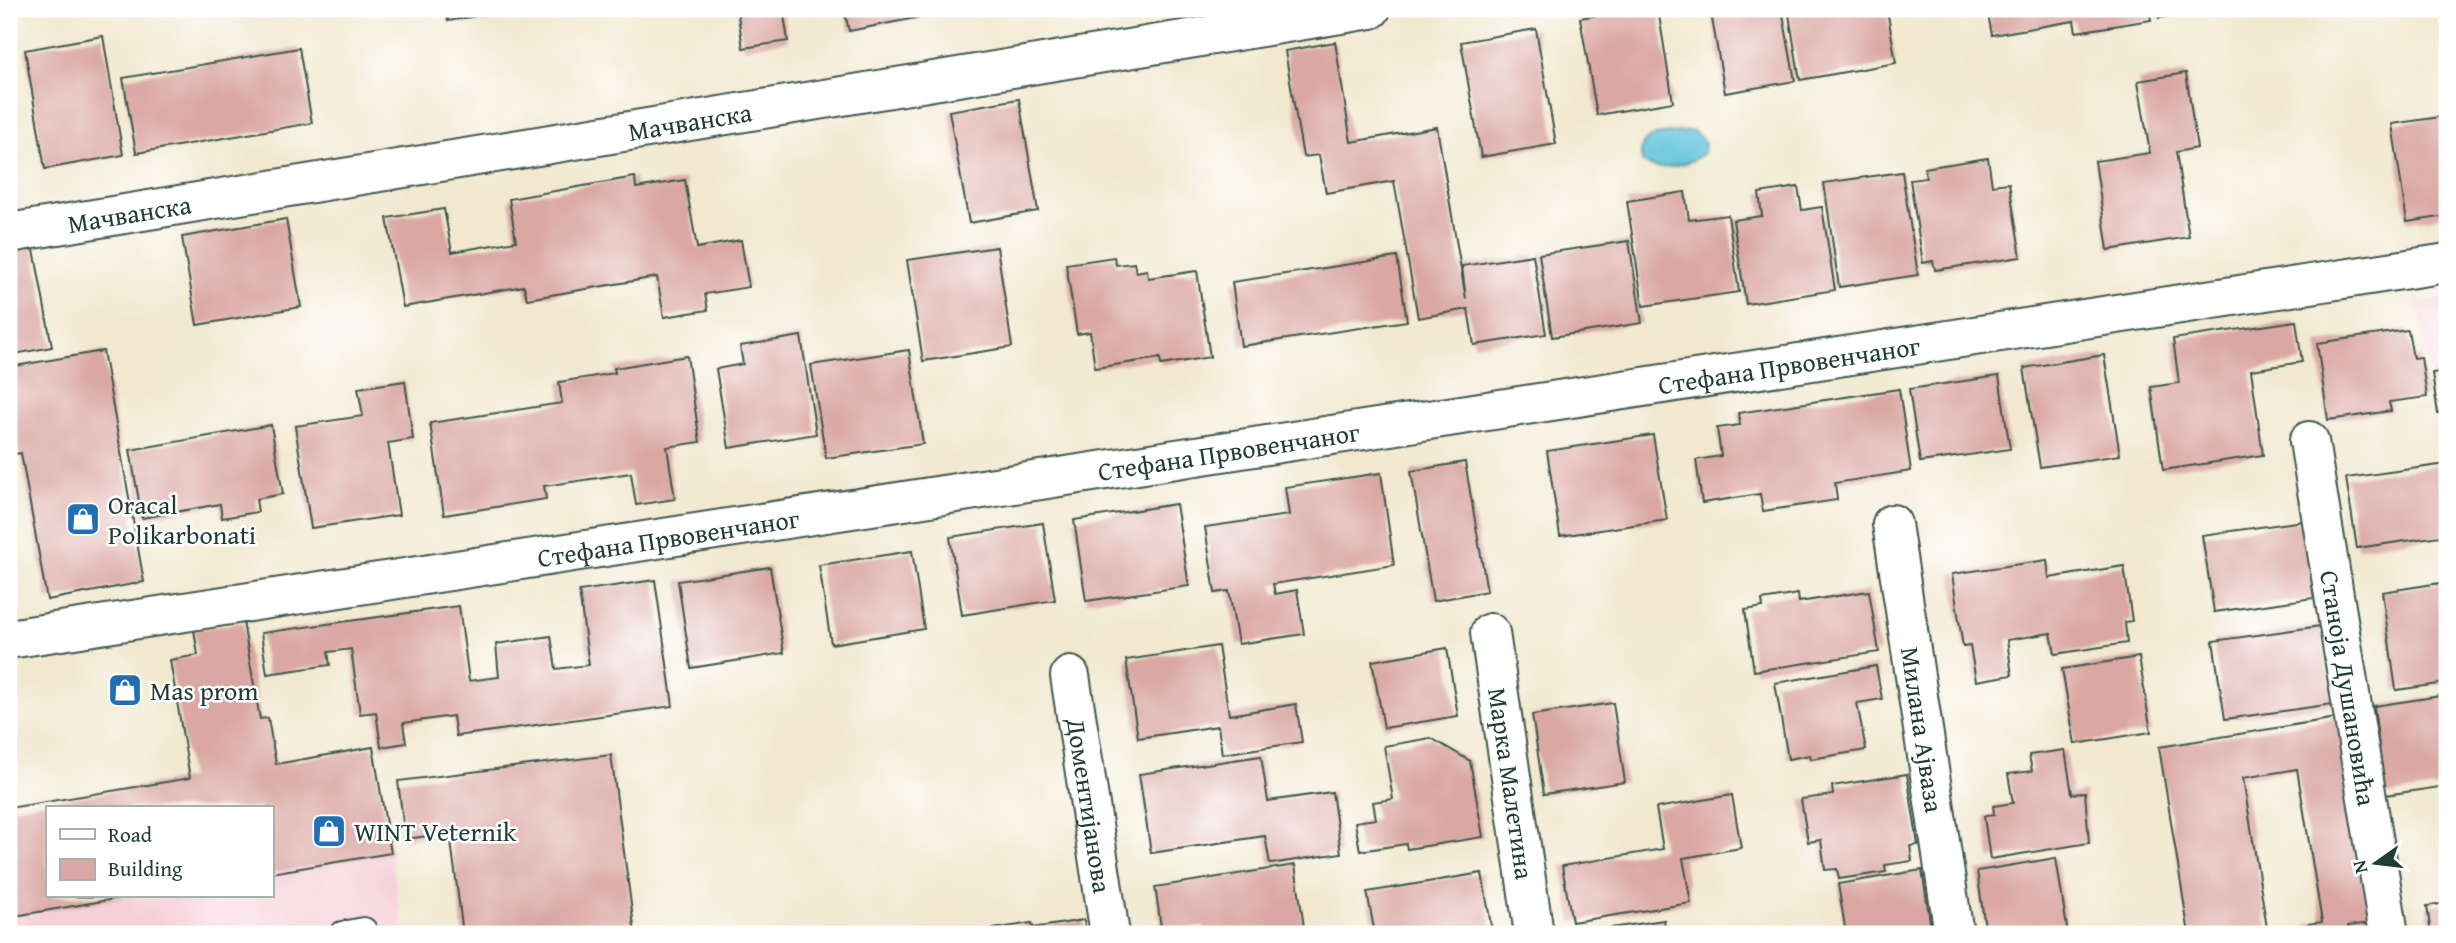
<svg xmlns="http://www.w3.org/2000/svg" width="2456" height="943" font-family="'Gentium Book Plus',serif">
  <rect width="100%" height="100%" fill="#fff"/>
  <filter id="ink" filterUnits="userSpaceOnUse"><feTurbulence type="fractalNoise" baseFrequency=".0143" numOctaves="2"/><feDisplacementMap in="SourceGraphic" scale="14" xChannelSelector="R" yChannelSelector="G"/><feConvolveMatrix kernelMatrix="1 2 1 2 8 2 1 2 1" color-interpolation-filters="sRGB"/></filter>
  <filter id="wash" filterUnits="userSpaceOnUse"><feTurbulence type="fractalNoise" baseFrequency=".00686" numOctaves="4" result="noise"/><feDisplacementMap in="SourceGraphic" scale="28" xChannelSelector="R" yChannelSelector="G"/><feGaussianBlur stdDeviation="1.57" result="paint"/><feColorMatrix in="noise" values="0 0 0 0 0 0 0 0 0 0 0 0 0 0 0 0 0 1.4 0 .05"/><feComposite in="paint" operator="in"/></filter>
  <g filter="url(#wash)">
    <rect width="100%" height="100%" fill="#f1e8cf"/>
    <g fill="#f6cfd8" fill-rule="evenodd">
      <polygon points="2447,297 2447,433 2444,414 2438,414 2418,302"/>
      <path d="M 373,748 L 404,934 L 9,934 L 9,808 ZM 47,808 L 271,808 L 271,896 L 47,896 Z"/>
    </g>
    <path fill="#5cc1da" stroke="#3e7f87" stroke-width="2" d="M 1693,131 L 1705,142 L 1704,153 C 1688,165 1661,173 1643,163 C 1632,130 1669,134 1693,131 Z"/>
    <g id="blocks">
      <g fill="#daa7a2">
        <polygon points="446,9 510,9 510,10 448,21"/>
        <polygon points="737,9 783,9 788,41 743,48"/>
        <polygon points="844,9 935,9 936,14 849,31"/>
        <polygon points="1633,9 1658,9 1673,102 1597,115 1580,18"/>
        <polygon points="1737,9 1782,9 1795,81 1725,93 1711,13"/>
        <polygon points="1788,9 1887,9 1896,63 1800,80"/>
        <polygon points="1987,9 2149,9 2151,20 2076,32 2074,21 1992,35"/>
        <polygon points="2157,9 2205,9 2205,10 2159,18"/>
        <polygon points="1536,29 1556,144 1481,157 1461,42"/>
        <polygon points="103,36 123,155 45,169 25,50"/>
        <polygon points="1335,42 1351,142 1437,127 1466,299 1462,266 1533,255 1546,334 1474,345 1468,309 1418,318 1394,181 1326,193 1319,155 1303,157 1285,51"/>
        <polygon points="299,48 312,123 136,153 123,78"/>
        <polygon points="2186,73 2197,148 2176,152 2189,237 2108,250 2095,161 2150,153 2138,81"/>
        <polygon points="1019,99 1038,211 969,223 949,111"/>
        <polygon points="2447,116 2447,216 2407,222 2392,124"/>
        <polygon points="1988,158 1992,185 2009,183 2021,257 1935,270 1933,261 1923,263 1910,180 1926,178 1924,168"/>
        <polygon points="1902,172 1918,275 1839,287 1824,183"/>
        <polygon points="635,177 636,188 685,180 697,248 741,240 749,287 705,294 708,310 664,317 657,277 527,299 524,286 403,307 387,218 444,209 452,252 516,241 509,199"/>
        <polygon points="1798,187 1802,210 1822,207 1835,290 1746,304 1733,220 1762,216 1759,193"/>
        <polygon points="1685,192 1689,220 1728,215 1739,292 1643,306 1627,201"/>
        <polygon points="286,219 301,307 197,325 182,237"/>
        <polygon points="1629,241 1642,323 1552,337 1539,254"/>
        <polygon points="33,244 52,347 9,355 9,248"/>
        <polygon points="997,247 1012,347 923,361 907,260"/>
        <polygon points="1114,257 1116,265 1134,263 1136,272 1147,270 1148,278 1197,271 1210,357 1161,365 1160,358 1095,368 1090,332 1077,334 1066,264"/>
        <polygon points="1397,257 1407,321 1241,346 1232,282"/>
        <polygon points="2296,321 2302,362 2251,370 2263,455 2163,470 2151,387 2179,383 2173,339"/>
        <polygon points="2408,330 2413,358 2421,357 2427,397 2389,402 2391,411 2328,420 2317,343"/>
        <polygon points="801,336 816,434 729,448 716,369 743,364 740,346"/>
        <polygon points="909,350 923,444 826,458 811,365"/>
        <polygon points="103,351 144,582 47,600 21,453 9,455 9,367"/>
        <polygon points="2104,355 2120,455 2040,467 2024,368"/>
        <polygon points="687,356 700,442 667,447 675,499 636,505 631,473 544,486 546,499 444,515 430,423 562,403 559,382 615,373 614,368"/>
        <polygon points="2447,371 2447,423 2446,423 2444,414 2438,414 2432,373"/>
        <polygon points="1999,376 2010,449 1920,462 1909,389"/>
        <polygon points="405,381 413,439 388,443 399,515 311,528 295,426 363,416 358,388"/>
        <polygon points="1899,389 1911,471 1835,483 1837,500 1763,511 1760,494 1702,503 1696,460 1721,456 1717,428 1740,425 1738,413"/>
        <polygon points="271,425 283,494 256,499 258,512 222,518 220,504 142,518 130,450"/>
        <polygon points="1653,435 1667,520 1560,536 1547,451"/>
        <polygon points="1465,462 1487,591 1433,601 1411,471"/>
        <polygon points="2447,464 2447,535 2357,548 2346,478"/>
        <polygon points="1381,473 1394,565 1273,584 1275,594 1297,590 1304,634 1238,644 1229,591 1215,593 1205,527 1289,515 1285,487"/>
        <polygon points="1176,504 1189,586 1086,601 1074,520"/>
        <polygon points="2304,521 2314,598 2214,612 2202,535"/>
        <polygon points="1043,523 1055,600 962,615 950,537"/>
        <polygon points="912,551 924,629 831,644 819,565"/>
        <polygon points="2047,560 2049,578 2124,566 2132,621 2125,622 2127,643 2055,654 2051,633 2007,640 2012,675 1976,681 1970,646 1963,647 1952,574"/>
        <polygon points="770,567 784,653 691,668 678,581"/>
        <polygon points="655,580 673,706 456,736 453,716 403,723 406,743 381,747 376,712 360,714 351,649 328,652 330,665 267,674 261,633 459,606 469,681 499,677 496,644 551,636 556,669 589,665 579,591"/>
        <polygon points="2447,582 2447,683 2396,690 2382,592"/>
        <polygon points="1869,591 1879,652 1754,671 1745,610 1763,607 1762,600 1798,594 1799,602"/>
        <polygon points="243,622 260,719 268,718 276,764 373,747 391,853 271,873 271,808 47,808 47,896 126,897 9,917 9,808 190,778 170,660 198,655 194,630"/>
        <polygon points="2321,626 2333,704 2225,719 2213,641"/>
        <polygon points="1218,646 1229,715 1296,704 1302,742 1222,754 1218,726 1138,738 1126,660"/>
        <polygon points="1447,648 1458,716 1384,728 1372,661"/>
        <polygon points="2139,657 2151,732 2075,744 2062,669"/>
        <polygon points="1876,666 1882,699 1857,703 1866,750 1811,759 1810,755 1788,759 1775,683"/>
        <polygon points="2447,695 2447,786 2385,795 2374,706"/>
        <polygon points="1613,703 1625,782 1544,794 1532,715"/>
        <polygon points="2337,718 2371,923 2348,926 2349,934 2308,934 2307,924 2322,922 2297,769 2243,778 2268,934 2189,934 2159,747"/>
        <polygon points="1431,738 1470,761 1483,837 1407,849 1406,844 1360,851 1355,822 1376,819 1373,802 1393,799 1384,746"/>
        <polygon points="2065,750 2072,794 2085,792 2089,843 1990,859 1984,816 1994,815 1993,806 2013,803 2008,774 2032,771 2029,755"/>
        <polygon points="611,755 635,934 463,934 450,833 405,839 398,781"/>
        <polygon points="1261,756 1268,801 1332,792 1341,853 1270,864 1265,836 1151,853 1139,774"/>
        <polygon points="1907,774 1918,845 1910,846 1912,861 1885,865 1886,872 1839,879 1837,869 1825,870 1821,840 1808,842 1801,799 1833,795 1832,786"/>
        <polygon points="1732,795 1741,848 1683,858 1691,903 1572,922 1562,866 1663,849 1656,808"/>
        <polygon points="2056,858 2068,934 1986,934 1977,871"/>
        <polygon points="1295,865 1305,934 1205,934 1203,927 1162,933 1155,887"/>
        <polygon points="1922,870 1932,934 1846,934 1838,884"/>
        <polygon points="1482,873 1492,931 1471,934 1375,934 1367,892"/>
        <polygon points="2447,903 2447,934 2431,934 2427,906"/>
        <polygon points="1084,920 1086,934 980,934 979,931 1032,923 1033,928"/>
        <polygon points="1664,920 1666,934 1578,934 1578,933"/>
      </g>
    </g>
  </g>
  <g filter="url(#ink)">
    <use href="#blocks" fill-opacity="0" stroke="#3e574b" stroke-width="2"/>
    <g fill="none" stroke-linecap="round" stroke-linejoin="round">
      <g stroke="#3e574b" stroke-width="28">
        <polyline id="lane" points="342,934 364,930"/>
      </g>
      <g stroke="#3e574b" stroke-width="42">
        <g id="street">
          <path id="s1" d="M 9,233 L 1371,9"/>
          <path id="s2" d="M 2309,441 L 2389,934"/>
          <path id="s3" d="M 1892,524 L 1954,934"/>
          <path id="s4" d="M 1490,633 L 1534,934"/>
          <path id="s5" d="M 9,639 L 2447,263"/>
          <path id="s6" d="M 1070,676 L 1110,934"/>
        </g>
      </g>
      <use href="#lane" stroke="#fff" stroke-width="24"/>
      <use href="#street" stroke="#fff" stroke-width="38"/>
    </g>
  </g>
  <defs>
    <g id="shop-square" transform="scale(1.75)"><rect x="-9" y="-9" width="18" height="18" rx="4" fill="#1f6fb2" stroke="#fff"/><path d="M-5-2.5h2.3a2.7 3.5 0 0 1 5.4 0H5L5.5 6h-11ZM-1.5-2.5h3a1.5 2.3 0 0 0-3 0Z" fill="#fff"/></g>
  </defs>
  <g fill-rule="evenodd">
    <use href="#shop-square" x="83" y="519"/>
    <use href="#shop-square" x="125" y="690"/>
    <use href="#shop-square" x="329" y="831"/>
  </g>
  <g text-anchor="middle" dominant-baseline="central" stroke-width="5" stroke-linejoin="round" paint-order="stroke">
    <g font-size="26" fill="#1f3d34" stroke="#fff">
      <text stroke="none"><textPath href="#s1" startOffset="690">Мачванска</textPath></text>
      <text stroke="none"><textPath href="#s1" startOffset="122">Мачванска</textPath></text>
      <text stroke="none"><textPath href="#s5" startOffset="1801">Стефана Првовенчаног</textPath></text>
      <text stroke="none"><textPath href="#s5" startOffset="1234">Стефана Првовенчаног</textPath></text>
      <text stroke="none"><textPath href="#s5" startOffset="667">Стефана Првовенчаног</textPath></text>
      <text stroke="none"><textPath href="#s2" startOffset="250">Станоја Душановића</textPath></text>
      <text stroke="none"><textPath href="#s3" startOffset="208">Милана Ајваза</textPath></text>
      <text stroke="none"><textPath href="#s4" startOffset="152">Марка Малетина</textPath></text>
      <text stroke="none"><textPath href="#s6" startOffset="131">Доментијанова</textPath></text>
    </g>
    <g font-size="26" fill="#1f3d34" stroke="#fff" text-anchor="start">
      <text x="108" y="504">Oracal<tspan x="108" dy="30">Polikarbonati</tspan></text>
      <text x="150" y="690">Mas prom</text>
      <text x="354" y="831">WINT Veternik</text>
    </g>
  </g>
  <rect width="2456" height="943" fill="none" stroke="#fff" stroke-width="35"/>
  <rect x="46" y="806" width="228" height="91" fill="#ffffff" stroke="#a5b1ae" stroke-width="2"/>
  <rect x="60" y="829" width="35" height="10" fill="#ffffff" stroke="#a5b1ae" stroke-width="2"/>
  <text x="108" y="842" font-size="21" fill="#1f3d34">Road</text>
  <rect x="60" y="859" width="35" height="21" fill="#daa7a2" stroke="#a5b1ae" stroke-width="2"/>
  <text x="108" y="876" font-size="21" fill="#1f3d34">Building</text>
  <g transform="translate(2376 863) rotate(256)" stroke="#ffffff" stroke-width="5" paint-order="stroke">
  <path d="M0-5L12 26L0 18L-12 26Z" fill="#1f3d34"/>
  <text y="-10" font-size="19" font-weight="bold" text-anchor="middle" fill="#1f3d34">N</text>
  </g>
</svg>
